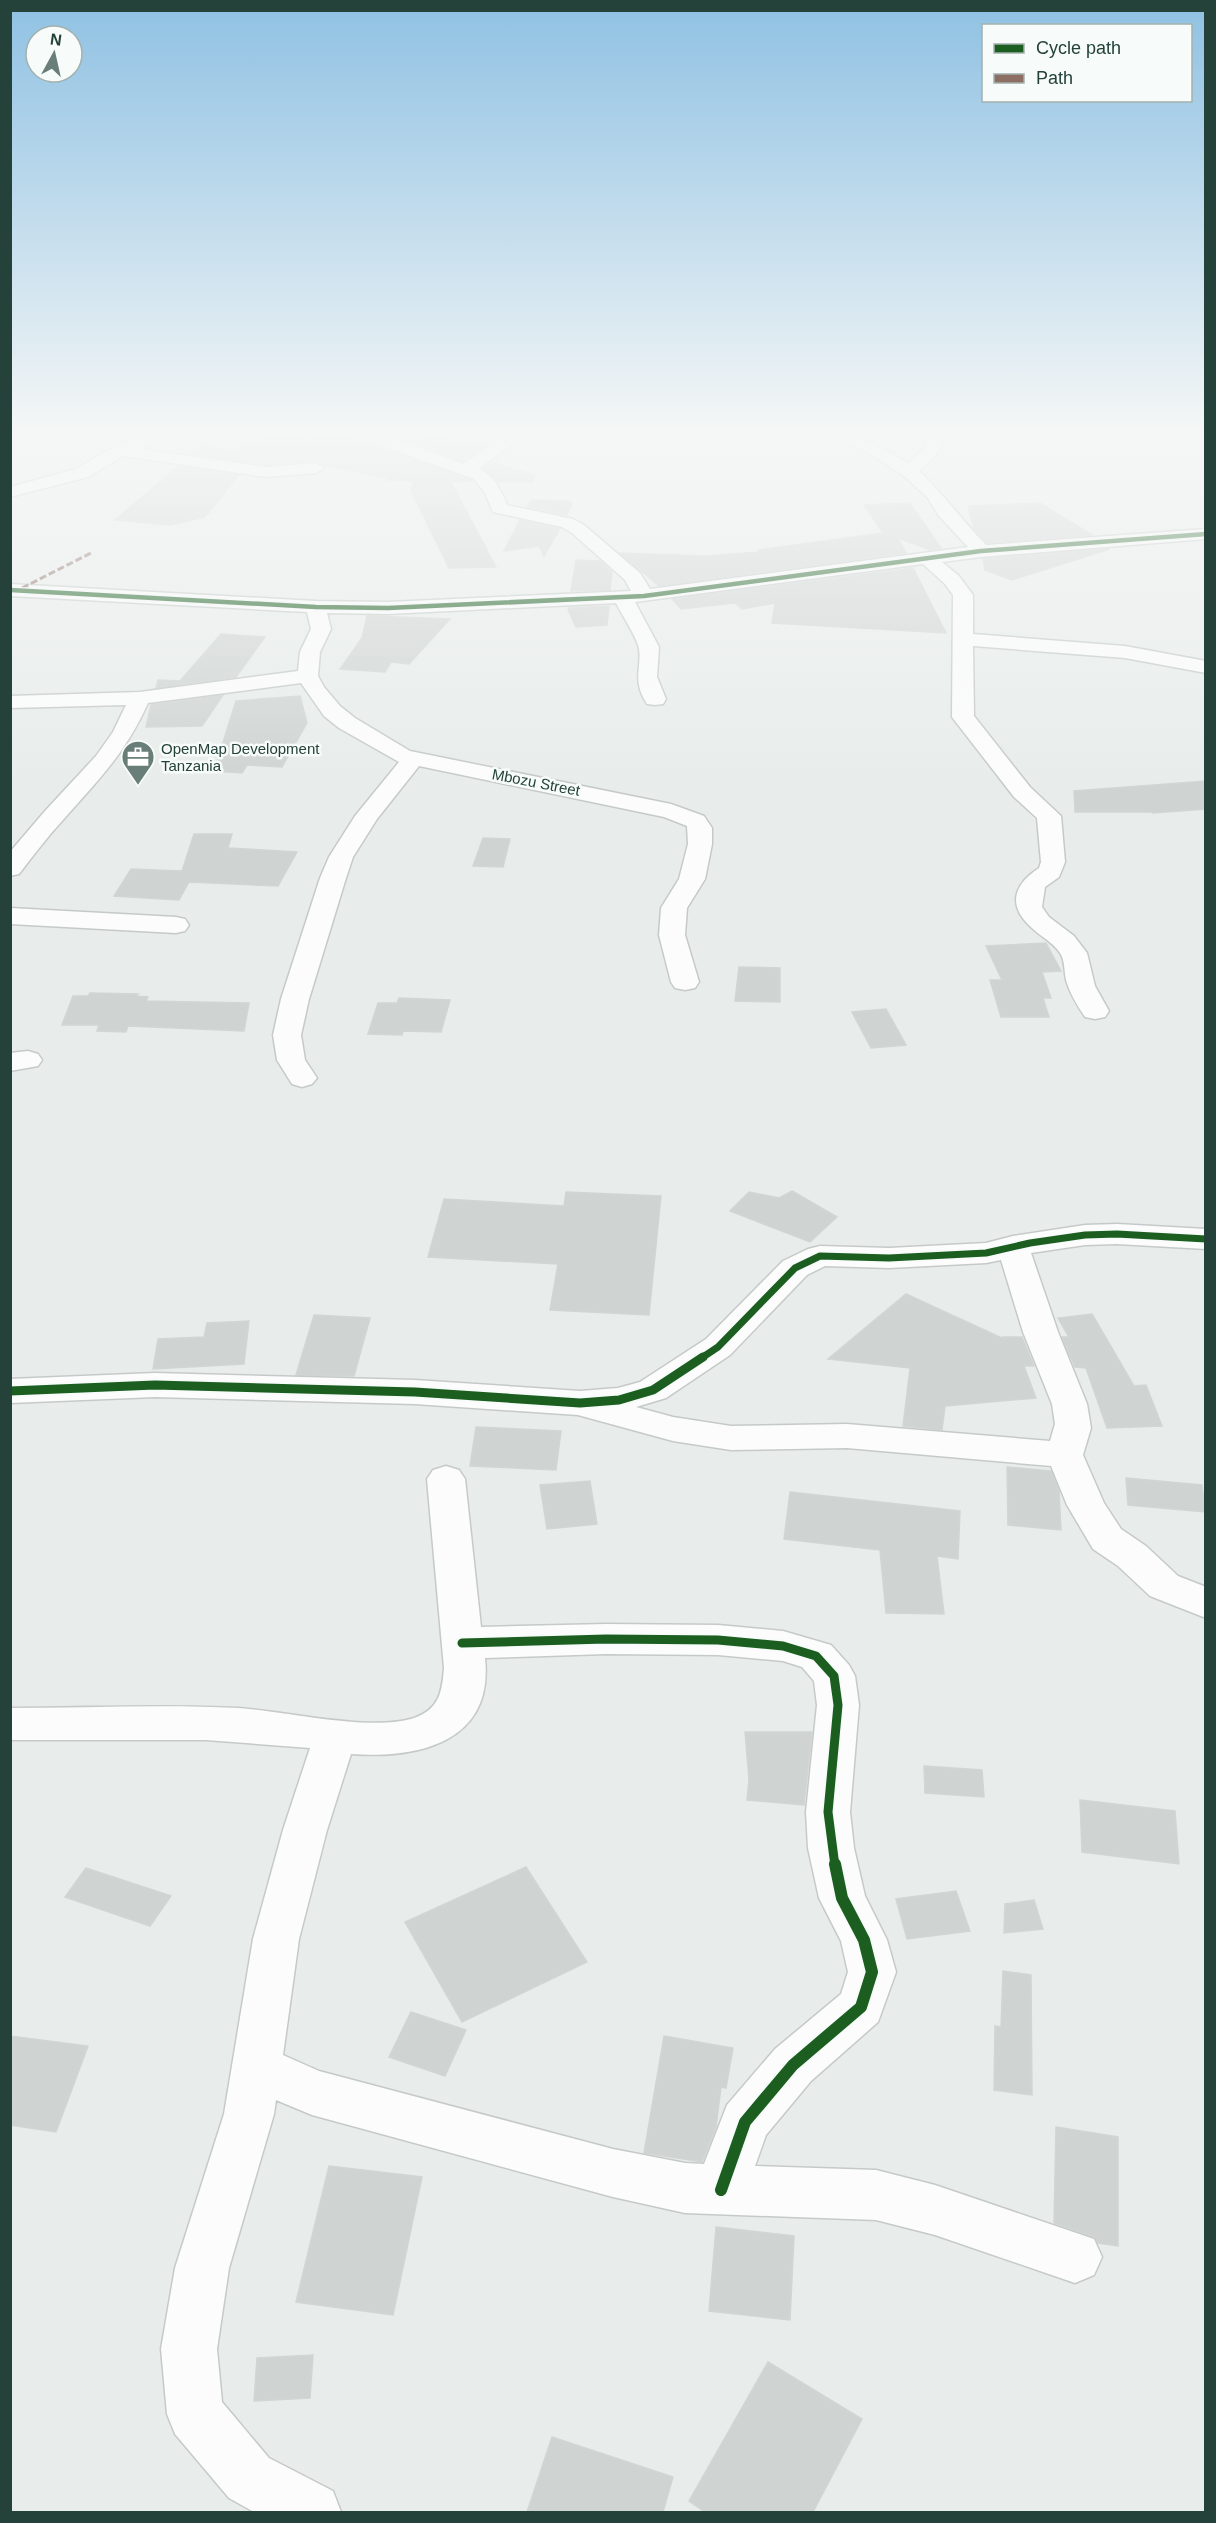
<svg xmlns="http://www.w3.org/2000/svg" width="1216" height="2523" font-family="Helvetica,sans-serif">
  <rect width="100%" height="100%" fill="#e8edeb"/>
  <g fill="#cfd4d2" stroke="#d1d6d4" stroke-width="1.5">
    <polygon points="267,434 287,434 313,438 319,434 332,434 367,440 392,452 473,481 451,482 496,567 449,568 411,491 413,481 387,480 388,478 324,465 316,461 266,465 192,454 203,445 233,450"/>
    <polygon points="424,434 426,436 431,434 489,444 463,461 413,442 423,437"/>
    <polygon points="491,462 535,475 533,482 498,482 483,469"/>
    <polygon points="178,466 239,475 205,517 170,525 115,520"/>
    <polygon points="531,500 569,501 569,503 572,503 567,515 527,507"/>
    <polygon points="910,503 941,548 930,550 898,538 906,553 659,586 620,553 705,556 759,552 758,550 883,533 864,505"/>
    <polygon points="1040,503 1092,535 987,543 974,529 968,506"/>
    <polygon points="520,520 560,529 544,556 539,546 504,551"/>
    <polygon points="1110,549 1012,580 985,570 983,559"/>
    <polygon points="576,560 600,561 612,572 610,590 571,591"/>
    <polygon points="913,568 946,633 772,623 775,603 742,609 735,603 681,609 672,599"/>
    <polygon points="609,606 607,625 576,627 568,610 569,608"/>
    <polygon points="367,616 371,616 450,619 409,664 391,662 385,672 340,669 362,638"/>
    <polygon points="221,634 265,637 236,677 156,688 158,680 180,681"/>
    <polygon points="223,695 202,726 146,727 151,705"/>
    <polygon points="300,696 307,723 282,767 247,765 242,773 214,771 236,701"/>
    <polygon points="1206,781 1206,809 1153,813 1151,812 1075,812 1074,791"/>
    <polygon points="194,834 232,834 228,848 297,852 278,886 189,882 179,900 114,896 131,869 182,871"/>
    <polygon points="483,838 510,839 503,867 473,866"/>
    <polygon points="1046,943 1061,971 1042,972 1051,998 1043,998 1049,1017 1001,1017 990,980 1002,980 986,946"/>
    <polygon points="739,967 780,968 780,1002 735,1001"/>
    <polygon points="90,993 138,994 136,996 148,997 146,1001 249,1003 244,1031 128,1026 126,1032 97,1031 99,1025 62,1025 73,996 88,996"/>
    <polygon points="399,998 450,1000 441,1032 403,1031 402,1035 368,1034 378,1003 397,1003"/>
    <polygon points="886,1009 906,1045 871,1048 852,1012"/>
    <polygon points="792,1191 837,1217 810,1242 730,1211 749,1192 779,1198"/>
    <polygon points="566,1192 661,1196 649,1315 550,1310 558,1264 428,1257 444,1199 564,1206"/>
    <polygon points="906,1294 1004,1339 1003,1337 1022,1337 1034,1366 1024,1366 1036,1398 945,1406 942,1430 903,1426 910,1368 828,1359"/>
    <polygon points="1092,1314 1134,1386 1146,1385 1162,1426 1107,1428 1086,1368 1075,1367 1062,1337 1069,1337 1058,1318"/>
    <polygon points="314,1315 370,1318 354,1376 296,1375"/>
    <polygon points="249,1321 244,1364 153,1369 158,1339 204,1337 207,1323"/>
    <polygon points="476,1427 561,1431 556,1470 470,1466"/>
    <polygon points="1007,1467 1051,1471 1059,1491 1061,1530 1008,1525"/>
    <polygon points="1126,1478 1202,1485 1205,1512 1128,1505"/>
    <polygon points="590,1481 597,1524 547,1529 540,1485"/>
    <polygon points="790,1492 960,1511 958,1559 937,1556 944,1614 886,1613 880,1550 784,1539"/>
    <polygon points="745,1732 812,1732 804,1805 747,1800 749,1780"/>
    <polygon points="924,1766 982,1770 984,1797 925,1793"/>
    <polygon points="1080,1800 1175,1811 1179,1864 1082,1852"/>
    <polygon points="526,1867 587,1962 462,2022 405,1922"/>
    <polygon points="86,1868 171,1896 150,1926 65,1897"/>
    <polygon points="956,1891 970,1931 907,1939 896,1899"/>
    <polygon points="1034,1900 1043,1929 1004,1933 1005,1904"/>
    <polygon points="1003,1971 1031,1975 1032,2095 994,2090 995,2026 1001,2027"/>
    <polygon points="411,2012 466,2030 445,2076 389,2057"/>
    <polygon points="10,2036 88,2046 56,2132 10,2125"/>
    <polygon points="664,2036 733,2048 726,2088 721,2087 716,2127 702,2162 644,2153"/>
    <polygon points="1056,2127 1118,2137 1118,2246 1098,2243 1095,2237 1054,2223"/>
    <polygon points="329,2166 422,2177 393,2315 296,2302"/>
    <polygon points="716,2227 794,2236 790,2320 709,2311"/>
    <polygon points="313,2355 310,2398 254,2401 257,2358"/>
    <polygon points="768,2362 862,2419 813,2512 705,2512 689,2501"/>
    <polygon points="552,2437 673,2477 663,2512 527,2512"/>
  </g>
  <g fill="none" stroke-linecap="round" stroke-linejoin="round">
    <g stroke="#c5cac8" stroke-width="3">
      <g id="minor">
        <polygon points="149,434 171,434 169,437 141,449 266,467 316,463 324,468 316,473 266,477 123,456 88,477 10,497 10,487 76,469 105,452"/>
        <path d="M 363,434 L 384,434 L 463,464 L 508,434 L 527,434 L 478,469 C 493,474 501,490 507,505 L 573,519 L 584,525 L 640,573 L 650,589 L 968,547 L 939,516 L 927,497 L 903,475 L 865,451 L 833,437 L 831,434 C 864,434 880,447 908,463 L 924,449 L 930,434 L 946,434 L 937,454 L 919,471 C 943,494 963,521 986,545 L 1206,529 L 1206,539 L 981,557 L 942,562 L 959,576 L 973,595 L 973,634 L 1125,646 L 1206,661 L 1206,673 L 1125,658 L 973,646 L 974,716 L 1030,787 L 1061,816 L 1065,862 L 1059,877 L 1045,887 L 1042,907 L 1049,917 L 1074,936 L 1087,953 L 1095,986 L 1109,1011 L 1105,1017 L 1095,1019 L 1085,1017 C 1077,1005 1070,994 1066,980 C 1064,971 1065,960 1060,953 C 1053,942 1041,937 1032,928 C 1007,906 1013,885 1039,868 L 1041,862 L 1037,818 L 1014,797 L 952,717 L 953,595 L 945,584 L 923,564 L 635,602 L 659,647 L 657,677 L 666,699 L 663,704 L 655,705 L 647,704 C 630,678 644,664 638,645 C 633,631 623,617 616,603 L 388,614 L 327,613 L 331,629 L 320,652 L 318,676 L 324,687 L 340,706 L 355,718 L 410,751 L 671,804 L 704,816 L 712,828 L 712,844 L 705,879 L 687,908 L 685,935 L 699,982 L 695,988 L 685,990 L 675,988 L 671,982 L 659,935 L 661,908 L 679,879 L 688,844 L 687,826 L 664,817 L 419,766 L 377,819 L 353,857 L 346,878 L 309,999 L 301,1035 L 305,1060 L 317,1078 L 312,1084 L 302,1087 L 292,1084 L 277,1060 L 273,1035 L 281,999 L 320,878 L 329,857 L 355,816 L 399,762 L 339,728 L 324,716 L 301,683 L 148,703 C 125,754 99,779 63,820 C 47,837 33,856 19,874 L 10,876 L 10,852 L 45,811 L 96,756 L 113,732 L 126,705 L 10,708 L 10,696 L 140,692 L 298,671 L 300,652 L 311,629 L 307,612 L 10,596 L 10,584 L 316,601 L 388,602 L 631,591 L 625,580 L 572,533 L 562,527 L 493,512 L 485,493 L 474,479 L 393,450 L 365,437 Z"/>
        <polygon points="10,908 176,917 185,919 189,925 185,931 176,933 10,924"/>
        <polygon points="28,1051 38,1054 42,1060 38,1066 10,1071 10,1053"/>
        <path d="M 1117,1224 L 1206,1229 L 1206,1249 L 1117,1244 L 1085,1245 L 1031,1253 L 1058,1332 L 1087,1404 L 1091,1428 L 1083,1455 L 1104,1503 L 1121,1529 L 1146,1546 L 1178,1576 L 1206,1587 L 1206,1618 L 1150,1596 L 1118,1566 L 1093,1549 L 1067,1505 L 1051,1466 L 847,1448 L 731,1450 L 673,1441 L 578,1415 L 415,1404 L 155,1397 L 10,1403 L 10,1379 L 155,1373 L 415,1380 L 580,1391 L 618,1388 L 640,1382 L 706,1339 L 783,1261 L 808,1249 L 820,1246 L 889,1248 L 986,1243 L 1013,1236 L 1085,1225 ZM 1001,1260 L 1023,1332 L 1052,1404 L 1055,1424 L 1050,1441 L 847,1424 L 731,1426 L 673,1417 L 636,1407 L 666,1398 L 730,1355 L 807,1275 L 825,1266 L 889,1268 L 986,1263 Z"/>
        <path d="M 446,1466 L 459,1470 L 465,1479 L 481,1627 L 606,1624 L 718,1625 L 783,1631 L 831,1645 L 849,1665 L 855,1676 L 859,1705 L 850,1812 L 854,1848 L 865,1896 L 887,1940 L 896,1972 L 878,2022 L 811,2081 L 766,2135 L 755,2166 L 876,2170 L 935,2185 L 1094,2239 L 1102,2257 L 1094,2275 L 1075,2283 L 935,2235 L 876,2220 L 685,2213 L 613,2197 L 312,2115 L 276,2100 L 274,2114 L 229,2268 L 217,2349 L 222,2402 L 269,2458 L 333,2491 L 341,2512 L 254,2512 L 229,2498 L 175,2434 L 167,2414 L 161,2349 L 175,2268 L 224,2114 L 253,1939 L 283,1830 L 310,1748 L 206,1740 L 10,1740 L 10,1708 C 86,1708 162,1704 238,1708 C 286,1711 370,1732 414,1718 C 440,1709 442,1691 444,1668 L 427,1479 L 433,1470 ZM 606,1654 L 718,1655 L 783,1661 L 802,1667 L 814,1681 L 817,1705 L 806,1812 L 808,1848 L 819,1898 L 841,1941 L 848,1972 L 841,1994 L 775,2049 L 727,2105 L 704,2164 L 685,2163 L 613,2149 L 319,2071 L 283,2055 L 299,1939 L 327,1830 L 351,1754 C 419,1759 494,1742 485,1658 Z"/>
      </g>
    </g>
    <use href="#minor" fill="#fcfcfc" fill-rule="evenodd"/>
    <polyline stroke="#8d6e63" stroke-width="3" stroke-dasharray="7 3" stroke-linecap="butt" points="22,588 91,553"/>
    <g stroke="#f7fbf9" stroke-width="7">
      <polyline id="cycleway-far3" points="10,590 316,607 388,608 644,596 981,551 1206,534"/>
    </g>
    <g stroke="#f7fbf9" stroke-width="10">
      <polyline id="cycleway-far2" points="700,1359 718,1347 795,1268 820,1256 889,1258 986,1253 1030,1243 1085,1235 1117,1234 1206,1239"/>
    </g>
    <g stroke="#f7fbf9" stroke-width="13">
      <g id="cycleway-far1">
        <polyline points="10,1391 155,1385 415,1392 580,1403 619,1400 653,1390 703,1357"/>
        <polyline points="462,1643 606,1639 718,1640 783,1646 816,1656 834,1676 838,1705 828,1812 835,1866"/>
      </g>
    </g>
    <g stroke="#f7fbf9" stroke-width="16">
      <polyline id="cycleway" points="721,2190 745,2122 793,2065 861,2007 872,1972 864,1940 842,1898 835,1864"/>
    </g>
    <use href="#cycleway-far3" stroke="#1b5e20" stroke-width="4.5"/>
    <use href="#cycleway-far2" stroke="#1b5e20" stroke-width="7"/>
    <use href="#cycleway-far1" stroke="#1b5e20" stroke-width="9"/>
    <use href="#cycleway" stroke="#1b5e20" stroke-width="12"/>
  </g>
  <linearGradient id="sky" x2="0" y2="1"><stop stop-color="#8fc1e3"/><stop offset="0.55" stop-color="#f5f7f6"/><stop offset="1" stop-color="#f5f7f6" stop-opacity="0"/></linearGradient>
  <rect width="1216" height="787" fill="url(#sky)"/>
  <defs>
    <g id="office-pin" transform="scale(1.725)"><path d="M0 17L-7.5 6A9.5 9.5 0 1 1 7.5 6Z" fill="#697e78" stroke="#f7fbf9"/><path d="M-6-3h4V-5.5h4V-3h4V5H-6ZM-1-4.5V-3h2v-1.5ZM-6 0V1H6V0Z" fill="#fff"/></g>
  </defs>
  <g fill-rule="evenodd">
    <use href="#office-pin" x="138" y="757"/>
  </g>
  <g text-anchor="middle" dominant-baseline="central" stroke-width="5" stroke-linejoin="round" paint-order="stroke">
    <g font-size="15" fill="#24423a" stroke="#f7fbf9" text-anchor="start">
      <text x="161" y="748">OpenMap Development<tspan x="161" dy="17">Tanzania</tspan></text>
    </g>
    <g font-size="15" fill="#24423a" stroke="#f7fbf9">
      <text transform="translate(536 782) rotate(11)">Mbozu Street</text>
    </g>
  </g>
  <rect width="1216" height="2523" fill="none" stroke="#24423a" stroke-width="24"/>
  <rect x="982" y="24" width="210" height="78" fill="#f7fbf9" stroke="#a3b1ad" stroke-width="1.5"/>
  <rect x="994" y="44" width="30" height="9" fill="#1b5e20" stroke="#a3b1ad" stroke-width="1.5"/>
  <text x="1036" y="54" font-size="18" fill="#24423a">Cycle path</text>
  <rect x="994" y="74" width="30" height="9" fill="#8d6e63" stroke="#a3b1ad" stroke-width="1.5"/>
  <text x="1036" y="84" font-size="18" fill="#24423a">Path</text>
  <g transform="translate(54 54) rotate(8)"><circle r="28" fill="#f7fbf9" stroke="#a3b1ad" stroke-width="1.5"/>
  <path d="M0-4.5L10 22L0 15L-10 22Z" fill="#697e78"/>
  <text y="-9" font-size="16" font-weight="bold" text-anchor="middle" fill="#24423a">N</text>
  </g>
</svg>
